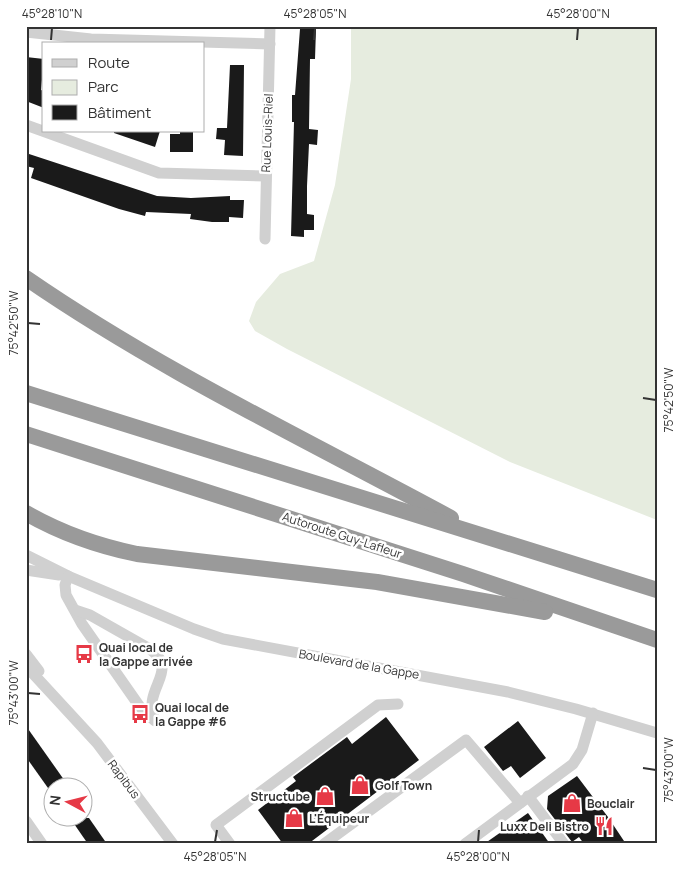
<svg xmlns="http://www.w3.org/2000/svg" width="683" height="870" font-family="Manrope,sans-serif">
  <rect width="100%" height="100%" fill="#fff"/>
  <polygon fill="#e6ecdf" points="351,26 657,26 657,520 510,462 287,349 255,331 249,321 256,302 280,274 314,261 335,185 351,79"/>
  <g fill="#1a1a1a">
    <polygon points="300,29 316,29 315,59 310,59 309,129 318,130 317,145 309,144 307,186 307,214 314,215 314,230 304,230 304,237 291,236 294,122 292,122 292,95 295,95"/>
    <polygon points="26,57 44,59 41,90 44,91 44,108 26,101"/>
    <polygon points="230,65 244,65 243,156 224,155 225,140 216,139 217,128 227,128"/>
    <polygon points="114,131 160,131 155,147 114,133"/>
    <polygon points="180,131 193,131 193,152 170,152 170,134 180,134"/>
    <polygon points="26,153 157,196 191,198 230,196 230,200 244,200 243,218 229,217 229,222 212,222 190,219 191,214 146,212 145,216 119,209 31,178 34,168 26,166"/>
    <polygon points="386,717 419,760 308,844 283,844 258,810 296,781 293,777 347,737 352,744"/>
    <polygon points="518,721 546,758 520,778 511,766 503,771 484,747"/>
    <polygon points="26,726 67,784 62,788 48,788 26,757"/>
    <polygon points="577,776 608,817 626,844 584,844 579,837 572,842 547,809 548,796"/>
    <polygon points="528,813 550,844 484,844"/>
    <polygon points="70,818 89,818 107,844 88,844"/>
  </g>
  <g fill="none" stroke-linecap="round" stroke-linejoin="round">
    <g stroke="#d0d0d0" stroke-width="11">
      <polyline points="26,32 91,39 270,44"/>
      <polyline points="26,125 159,173 266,176"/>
      <polyline points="265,239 270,26"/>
      <polyline points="26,555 68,576 194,629 223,639 508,692 576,709 657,733"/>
      <polyline points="26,570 59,575"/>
      <polyline points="68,576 65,585 66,595 82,624 140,707 155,721"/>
      <path d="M 75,610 L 90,615 L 150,649 C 181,672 141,688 155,720"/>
      <polyline points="26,654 39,671"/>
      <polyline points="26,666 97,743 173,844"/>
      <polyline points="528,796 564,844"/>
      <polyline points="26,821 42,844"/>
      <polyline points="230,844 216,825 378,705 398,704"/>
      <polyline points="324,844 466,740 520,803"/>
      <polyline points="465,844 573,764 582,750 593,713"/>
    </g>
    <g stroke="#9a9a9a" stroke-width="16">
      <path d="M 26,278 C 161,371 307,440 451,518"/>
      <polyline points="26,393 657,590"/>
      <polyline points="26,434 463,574 657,640"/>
      <path d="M 26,513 C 61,533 98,546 137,554 L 377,582 L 545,612"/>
    </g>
  </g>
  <path fill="none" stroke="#333" stroke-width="2" d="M 51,40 L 52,28M 314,40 L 315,28M 577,40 L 578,28M 28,323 L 40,324M 643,398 L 656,400M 28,693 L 40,694M 643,768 L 656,770M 215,842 L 217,830M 478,842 L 479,830"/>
  <defs>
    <g id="bus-bare" transform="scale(1.5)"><path d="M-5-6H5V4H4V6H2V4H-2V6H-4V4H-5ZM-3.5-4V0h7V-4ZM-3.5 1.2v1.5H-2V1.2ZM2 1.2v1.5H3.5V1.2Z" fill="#e63946" stroke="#fff" stroke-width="2.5" paint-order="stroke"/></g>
    <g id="shop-bare" transform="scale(1.5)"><path d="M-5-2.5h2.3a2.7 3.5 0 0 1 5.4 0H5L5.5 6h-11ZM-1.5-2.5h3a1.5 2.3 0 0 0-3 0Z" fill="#e63946" stroke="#fff" stroke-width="2.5" paint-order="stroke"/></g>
    <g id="restaurant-bare" transform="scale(1.5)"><path d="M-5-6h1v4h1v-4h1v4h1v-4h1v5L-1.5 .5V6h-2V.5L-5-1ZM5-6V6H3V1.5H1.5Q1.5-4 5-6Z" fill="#e63946" stroke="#fff" stroke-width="2.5" paint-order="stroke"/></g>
  </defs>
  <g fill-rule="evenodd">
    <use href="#bus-bare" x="84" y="654"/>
    <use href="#bus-bare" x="140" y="714"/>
    <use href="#shop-bare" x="360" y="785"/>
    <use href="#shop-bare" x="325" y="796"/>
    <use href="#shop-bare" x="572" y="803"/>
    <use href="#shop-bare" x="294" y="818"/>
    <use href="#restaurant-bare" x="604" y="826"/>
  </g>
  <g text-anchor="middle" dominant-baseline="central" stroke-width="5" stroke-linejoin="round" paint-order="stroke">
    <g font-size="12" fill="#333" stroke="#fff">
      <text transform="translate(267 133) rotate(-88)">Rue Louis-Riel</text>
      <text transform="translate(342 535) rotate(18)">Autoroute Guy-Lafleur</text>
      <text transform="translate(359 664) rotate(10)">Boulevard de la Gappe</text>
      <text transform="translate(124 779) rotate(53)">Rapibus</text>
    </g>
    <g font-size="12" font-weight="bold" fill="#333" stroke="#fff" text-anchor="start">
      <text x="99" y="647">Quai local de<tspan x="99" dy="14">la Gappe arrivée</tspan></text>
      <text x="155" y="707">Quai local de<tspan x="155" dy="14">la Gappe #6</tspan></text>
      <text x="375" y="785">Golf Town</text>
      <text x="310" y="796" text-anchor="end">Structube</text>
      <text x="587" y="803">Bouclair</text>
      <text x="309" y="818">L'Équipeur</text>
      <text x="589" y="826" text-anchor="end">Luxx Deli Bistro</text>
    </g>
  </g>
  <rect width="683" height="870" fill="none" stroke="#ffffff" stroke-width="55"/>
  <rect x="42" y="42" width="162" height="90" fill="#ffffff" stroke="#adadad"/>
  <rect x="52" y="59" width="25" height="8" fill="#d0d0d0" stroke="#adadad"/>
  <text x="88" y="68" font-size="15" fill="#333333">Route</text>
  <rect x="52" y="80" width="25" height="15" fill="#e6ecdf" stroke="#adadad"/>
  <text x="88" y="92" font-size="15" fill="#333333">Parc</text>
  <rect x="52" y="105" width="25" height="15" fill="#1a1a1a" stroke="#adadad"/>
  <text x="88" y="118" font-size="15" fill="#333333">Bâtiment</text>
  <g transform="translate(68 802) rotate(277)"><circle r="24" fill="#ffffff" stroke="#adadad"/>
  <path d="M0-4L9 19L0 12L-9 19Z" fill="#e63946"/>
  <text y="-8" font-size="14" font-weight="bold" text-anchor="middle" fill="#333333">N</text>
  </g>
  <rect x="28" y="28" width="628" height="814" fill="none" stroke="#333" stroke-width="2"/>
  <g font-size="12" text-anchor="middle" fill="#333">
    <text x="52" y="18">45°28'10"N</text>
    <text x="315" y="18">45°28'05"N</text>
    <text x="578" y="18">45°28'00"N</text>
    <text transform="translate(14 323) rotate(-90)" y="4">75°42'50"W</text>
    <text transform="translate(669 400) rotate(-90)" y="4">75°42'50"W</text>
    <text transform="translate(14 693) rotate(-90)" y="4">75°43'00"W</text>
    <text transform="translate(669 770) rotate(-90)" y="4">75°43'00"W</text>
    <text x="215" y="861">45°28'05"N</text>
    <text x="478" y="861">45°28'00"N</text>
  </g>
</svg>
